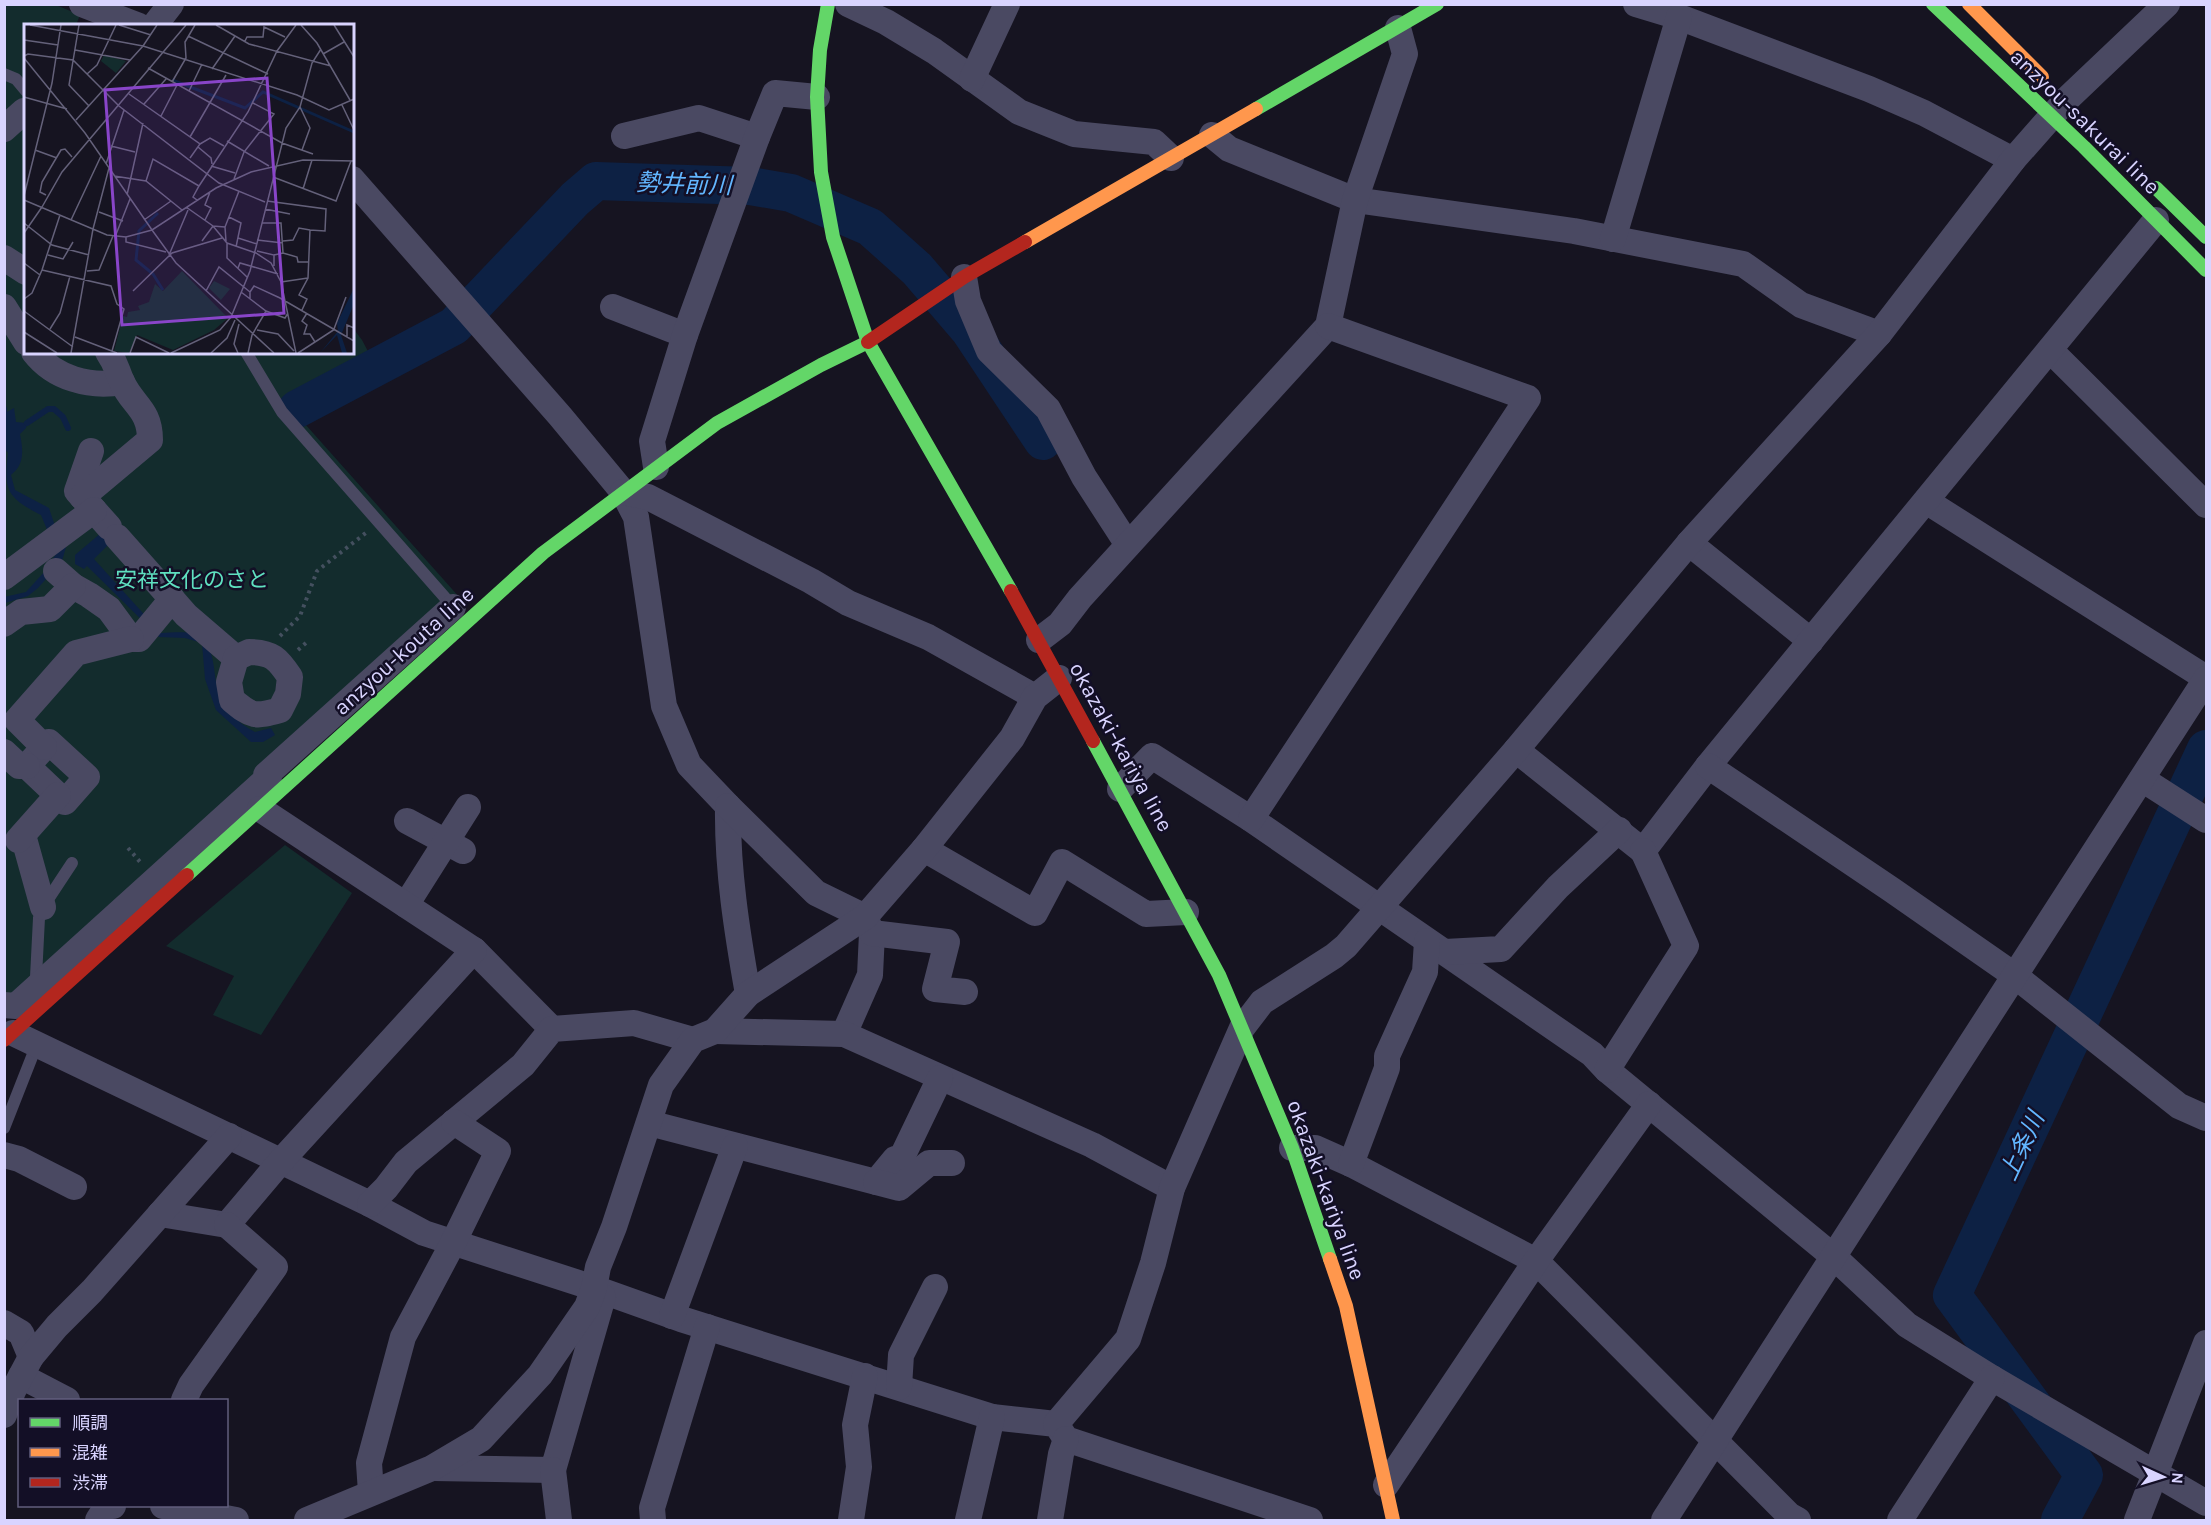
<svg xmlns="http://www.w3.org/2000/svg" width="2211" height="1525" font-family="Karla,'Noto Sans JP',sans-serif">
  <rect width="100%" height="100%" fill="#161421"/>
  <g fill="#132c2d">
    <polygon points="5,5 56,5 80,15 76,25 26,26 26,352 352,352 353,328 362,340 372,359 289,406 460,598 5,1002"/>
    <polygon points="285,845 352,893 261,1035 213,1015 234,976 166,946"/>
  </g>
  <g fill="#0d2144">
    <path d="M 14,408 L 16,422 L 27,423 L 26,428 L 20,434 C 23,450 25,464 11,475 L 15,490 L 49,508 L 56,529 L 64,539 L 66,547 L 62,561 L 38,588 L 28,596 L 5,603 L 4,597 L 26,592 L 45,571 L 60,548 L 48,532 L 41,515 C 8,498 3,491 8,453 L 5,449 L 5,413 Z"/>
    <path d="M 101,533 L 110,543 L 94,559 L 161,633 C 171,633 184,631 194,634 C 215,640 213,670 217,687 C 223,708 237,723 255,732 L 271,728 L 275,735 L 263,742 L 251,742 L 216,710 L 205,679 L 202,643 L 185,638 L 159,637 L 87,566 L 84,569 L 75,564 L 75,555 Z"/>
  </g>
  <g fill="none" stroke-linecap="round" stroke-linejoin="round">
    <g stroke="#0d2144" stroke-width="6">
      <polyline points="4,409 4,417"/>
      <polyline points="27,423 48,409 54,409 63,417 68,428"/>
    </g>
    <g stroke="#0d2144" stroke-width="38">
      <polyline points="297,409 454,326 575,199 596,181 750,186 791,193 870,227 917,269 970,331 1043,441"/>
      <polyline points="2060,1520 2084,1475 1952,1295 2206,749"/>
    </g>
    <g stroke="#44505f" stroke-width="4" stroke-dasharray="3 4.5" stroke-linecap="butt">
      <polyline points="280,636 300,616 317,571 367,532"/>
      <polyline points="298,650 306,643"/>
      <polyline points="128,848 141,863"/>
    </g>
    <g stroke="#4a4962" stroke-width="12">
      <polyline points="4,74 16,79 26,91"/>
      <polyline points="246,352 282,412 455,609"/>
      <polyline points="43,984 36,977 39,918 43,907 72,863"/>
      <polyline points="4,1128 37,1044"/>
    </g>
    <g stroke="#4a4962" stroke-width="26">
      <polyline points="82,4 139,26"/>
      <polyline points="848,4 886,22 934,51 1019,112 1074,134 1154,142 1171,158"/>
      <polyline points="1636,4 1679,17 1869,89 1924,113 2013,160"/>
      <polyline points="154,26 171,4"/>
      <polyline points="972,79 1007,4"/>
      <polyline points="4,129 24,111"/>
      <polyline points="1212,135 1229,149 1355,200 1574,231 1743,264 1801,305 1879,334"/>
      <polyline points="624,136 699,118 757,137"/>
      <path d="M 352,179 L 560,416 L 623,492 L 636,517 L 664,706 L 689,765 L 728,806 C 727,869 737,932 748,994"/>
      <polyline points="1613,239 1679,17"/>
      <polyline points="4,258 26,272"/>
      <polyline points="964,277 968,301 989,351 1048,409 1084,477 1128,545"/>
      <polyline points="4,307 26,342"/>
      <polyline points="613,307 685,335"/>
      <polyline points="2050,350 2206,505"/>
      <path d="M 34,352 C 54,378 90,388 122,382"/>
      <polyline points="91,451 77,491 109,527"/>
      <polyline points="656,467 652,441 685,335 757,137 775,93 817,97"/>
      <polyline points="623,492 648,497 811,581 848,603 928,637 1035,697"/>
      <path d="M 82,497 L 150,440 C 150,409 133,406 122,382 C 116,369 117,365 108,352"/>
      <polyline points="1926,501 2206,678"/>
      <polyline points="117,537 172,599"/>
      <polyline points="1689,543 1811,641"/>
      <polyline points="56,571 73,586 89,595 109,609 131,639 139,639 172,599 186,615 236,658"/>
      <polyline points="4,577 94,510"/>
      <polyline points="4,624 21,612 50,609 73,586"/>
      <polyline points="1039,640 1060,624 1080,598 1328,326 1355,200 1405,54 1398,28"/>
      <path d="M 249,652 C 272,652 278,659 290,677 L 288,694 L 280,710 C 255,717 252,717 232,700 L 229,682 L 236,658 Z"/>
      <polygon points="49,742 87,777 65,802 27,766"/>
      <polyline points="44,747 17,720 76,653 131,639"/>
      <polyline points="1516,750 1643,851 1708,766 2156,220"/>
      <polyline points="4,752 19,766 27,766"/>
      <polyline points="1708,766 1892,890 2014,975 2179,1106 2206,1118"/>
      <polyline points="2142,779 2206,820"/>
      <polyline points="1120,789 1152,756 1251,819 1592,1054 1607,1070 1834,1257 1907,1325 1992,1378 2206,1503"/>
      <polyline points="728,806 816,893 865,917 872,933 870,975 844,1034"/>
      <polyline points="1251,819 1528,398 1328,326"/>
      <polyline points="407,821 463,851"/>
      <polyline points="23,835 43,907"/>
      <polyline points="18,840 58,795"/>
      <polyline points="924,849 1035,913 1062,862 1146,914 1186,912"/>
      <polyline points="406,905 468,807"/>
      <polyline points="872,933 947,942 935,989 965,992"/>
      <polyline points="474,950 552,1029"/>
      <polyline points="1445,952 1501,949 1558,887 1619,830"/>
      <polyline points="4,1005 16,1006 269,777 266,775 453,607"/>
      <polyline points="715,1031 844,1034 1092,1145 1172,1188"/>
      <polyline points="13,1033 370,1204 424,1233 594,1288 681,1319 992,1417 1056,1424 1066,1439 1310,1520"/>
      <polyline points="1607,1070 1686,946 1643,851"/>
      <polyline points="649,1123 876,1182 895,1159 902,1157 940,1078"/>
      <polyline points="1292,1148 1315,1148 1351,1164 1536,1261 1789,1515 1798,1520"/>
      <polyline points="4,1155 19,1159 74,1187"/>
      <polyline points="1351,1164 1387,1068 1387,1056 1425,972 1427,941"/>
      <polyline points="876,1182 899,1188 929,1163 952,1163"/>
      <polyline points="370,1204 386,1188 406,1162 523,1065 552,1029 634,1023 693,1040"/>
      <polyline points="160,1214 227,1225 281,1161 474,950 260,809"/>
      <polyline points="672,1316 735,1146"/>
      <polyline points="4,1323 21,1333 31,1357"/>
      <polyline points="21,1376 67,1400"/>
      <polyline points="899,1387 901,1355 935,1287"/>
      <polyline points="184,1400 191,1385 275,1267 227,1225"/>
      <polyline points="4,1415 13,1391 31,1357 57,1326 92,1291 229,1136"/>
      <polyline points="1056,1424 1128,1339 1153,1263 1172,1188 1242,1028 1262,1002 1334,956 1346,946 1516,750 1689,543 1879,334 2013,160 2066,100 2167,4"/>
      <polyline points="433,1468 553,1470 603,1297"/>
      <polyline points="553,1470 559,1520"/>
      <polyline points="1386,1485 1536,1261 1649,1104"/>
      <polyline points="371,1492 369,1463 403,1337 453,1243 498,1151 454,1122"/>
      <polyline points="163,1506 236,1520"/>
      <polyline points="98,1520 107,1506 113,1506"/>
      <polyline points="307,1520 432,1468 481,1439 540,1375 587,1307 594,1288 598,1267 614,1227 661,1085 693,1040 715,1031 748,994 865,917 924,849 1012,738 1035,697 1059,678"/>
      <polyline points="653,1520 652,1508 707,1327"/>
      <polyline points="851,1520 859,1467 855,1425 865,1376"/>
      <polyline points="968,1520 992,1417"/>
      <polyline points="1050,1520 1061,1454 1066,1439"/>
      <path d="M 1664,1520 C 1844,1239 2026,959 2206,679"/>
      <polyline points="1900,1520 1992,1378"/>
      <polyline points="2137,1520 2206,1343"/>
    </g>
    <g stroke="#63d668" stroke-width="14">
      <polyline points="828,4 820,50 817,97 821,172 833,237 868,342 1011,591"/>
      <polyline points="1933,4 2084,147 2206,270"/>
      <polyline points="1256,109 1437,4"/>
      <polyline points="2156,188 2206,237"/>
      <polyline points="1093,741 1219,975 1292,1148 1330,1259"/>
      <polyline points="187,875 543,553 717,423 821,365 868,342"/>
    </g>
    <g stroke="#ff974d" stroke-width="14">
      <polyline points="1969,4 2042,77"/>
      <polyline points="1025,242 1256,109"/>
      <polyline points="1330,1259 1346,1306 1393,1520"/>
    </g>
    <g stroke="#b3261e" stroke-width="14">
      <polyline points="868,342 964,277 1025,242"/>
      <polyline points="1011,591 1093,741"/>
      <polyline points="4,1040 187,875"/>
    </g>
  </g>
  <g text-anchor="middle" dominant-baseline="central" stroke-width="5" stroke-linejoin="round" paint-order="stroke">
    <g font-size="22" fill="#d9d4ff" stroke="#130f26">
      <text transform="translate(2085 122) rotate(44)">anzyou-sakurai line</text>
      <text transform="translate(404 651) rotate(-42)">anzyou-kouta line</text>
      <text transform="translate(1121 747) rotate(61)">okazaki-kariya line</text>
      <text transform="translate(1326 1190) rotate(70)">okazaki-kariya line</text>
    </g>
    <g font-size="22" fill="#5fe0c0" stroke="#130f26">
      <text x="192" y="580">安祥文化のさと</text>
    </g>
    <g font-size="24" font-style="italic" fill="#62b6ff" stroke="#130f26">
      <text transform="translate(684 184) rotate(2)">勢井前川</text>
      <text transform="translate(2022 1146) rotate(-65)">上条川</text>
    </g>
  </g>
  <g transform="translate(24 24)">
    <rect width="330" height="330" fill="#161421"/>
    <path d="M 80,31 L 102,37 L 92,49 L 77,37 ZM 158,247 L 204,294 L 190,306 L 149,326 L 113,311 L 105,329 L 90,327 L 99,292 L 103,293 L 104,288 L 116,286 L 114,282 L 125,278 L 131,260 L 139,267 ZM 190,257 L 206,265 L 197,276 L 185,264 Z" fill="#132c2d"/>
    <path d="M 330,264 L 330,280 L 317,311 L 323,329 L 318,329 L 313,311 L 296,329 L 314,307 L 313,299 Z" fill="#0d2144"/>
    <path fill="none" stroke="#0d2144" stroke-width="3" d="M 148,56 L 221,84 L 239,68 L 330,108M 134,189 L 115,207 L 112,236 L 129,250 L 139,266"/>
    <path fill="none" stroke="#64617a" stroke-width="1.5" d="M 6,1 L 119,22 L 273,71 L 305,86 L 330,75M 55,1 L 45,61 L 65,82M 95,1 L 127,11M 192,1 L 225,20 L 307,42M 277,1 L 293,19 L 326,76M 310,1 L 330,33M 164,12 L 244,50M 0,16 L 34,21M 221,17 L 223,13 L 239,13 L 240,3 L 261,13M 51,26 L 106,36M 299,30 L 320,18M 0,32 L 4,30 L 49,36 L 95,82 L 195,159 L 241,178M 0,34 L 61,109 L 128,206M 124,44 L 258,119 L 289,130M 188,45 L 211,12M 63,50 L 73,41 L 92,1M 148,58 L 162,34 L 161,18 L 171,1M 165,67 L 178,40M 105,70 L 176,120 L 166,134M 0,73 L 43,85M 120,80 L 142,55M 318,81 L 330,106M 276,83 L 286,104 L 278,126M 137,92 L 153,61M 52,96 L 119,22 L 133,1M 166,113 L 202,51M 203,117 L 245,142M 176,120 L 186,114 L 200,122M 87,122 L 111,128M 174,123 L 187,134 L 188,140M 11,126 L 33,134M 82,140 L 100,86M 187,142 L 211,149M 90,152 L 122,157 L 158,186M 249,153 L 312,177 L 327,137M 210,155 L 220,128 L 250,90 L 229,79M 122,157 L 129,135 L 175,162M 279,165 L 288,136M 22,171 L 16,168 L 18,158 L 37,126 L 41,125 L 48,133M 103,171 L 119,99M 0,172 L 28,59 L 37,1M 0,176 L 83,211 L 102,213 L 128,206 L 192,164 L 227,148 L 279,136 L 330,137M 173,176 L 169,173 L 175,162 L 224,88 L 253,27 L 272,1M 243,177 L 302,185 L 301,207 L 286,206 L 284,254 L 275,271 L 283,275 L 278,286M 18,183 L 38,148 L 162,1M 162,183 L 189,202 L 203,219 L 232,229 L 247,239 L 257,258 L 272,329M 241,185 L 266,190M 75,188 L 99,197M 205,193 L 217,199 L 212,223M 47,196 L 77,132M 120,196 L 147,177M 181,196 L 187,184 L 181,181 L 186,168M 0,199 L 28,221 L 65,231M 238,199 L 257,199 L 259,229M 69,205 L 85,144M 128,206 L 152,239 L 250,329M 0,209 L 18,183M 91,213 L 106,175M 102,213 L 102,218 L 142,228M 214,214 L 233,220M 233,216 L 259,219M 178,217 L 189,202 L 201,203M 202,217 L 201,203 L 215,167M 259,217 L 269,216 L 275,204 L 286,206M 203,219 L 203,234 L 223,253M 233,227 L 250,231 L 250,242M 24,231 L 39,235 L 49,218M 145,231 L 164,186M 250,231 L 259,229 L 273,233 L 274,238 L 285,238M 0,239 L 16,251M 214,244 L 216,239 L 254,250M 18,246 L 87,262 L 93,280 L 100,285 L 88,327M 63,247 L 75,246 L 89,212M 257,258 L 284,254M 109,267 L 148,229 L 198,214M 182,267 L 195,243 L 226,268 L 226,275M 217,268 L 242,287 L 261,294 L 264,289M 226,268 L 230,262 L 256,274 L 330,317M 0,275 L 8,269 L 18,246 L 36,191M 0,287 L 49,323M 283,289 L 278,297 L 283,301 L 280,310 L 286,310 L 291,318M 26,305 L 36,289 L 46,252M 310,305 L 322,273M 233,306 L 254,310 L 270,327M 0,308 L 33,329M 51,313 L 93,329M 323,313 L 323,301 L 330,304M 47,329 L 69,205M 106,329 L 112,313 L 145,329M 147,329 L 196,306 L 207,293 L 226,247 L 262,104 L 276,83 L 288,39 L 297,25M 187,329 L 203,314 L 211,296M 214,329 L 210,320 L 215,300M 224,329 L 228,311 L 242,287M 274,329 L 311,305"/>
    <path fill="#8945c9" fill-opacity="0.15" stroke="#8945c9" stroke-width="3" d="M 243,54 L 260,289 L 98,301 L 81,66 Z"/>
    <rect width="330" height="330" fill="none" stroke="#d9d4ff" stroke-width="3"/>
  </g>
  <rect width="2211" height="1525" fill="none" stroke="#d9d4ff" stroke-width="12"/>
  <rect x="18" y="1399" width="210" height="108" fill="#130f26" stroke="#625e7d" stroke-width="1.5"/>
  <rect x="30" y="1418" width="30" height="9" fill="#63d668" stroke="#625e7d" stroke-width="1.5"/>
  <text x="72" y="1429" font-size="18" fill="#d9d4ff">順調</text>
  <rect x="30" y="1448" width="30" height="9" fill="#ff974d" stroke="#625e7d" stroke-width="1.5"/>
  <text x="72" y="1459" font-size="18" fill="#d9d4ff">混雑</text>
  <rect x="30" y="1478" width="30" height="9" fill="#b3261e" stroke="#625e7d" stroke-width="1.5"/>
  <text x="72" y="1489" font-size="18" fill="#d9d4ff">渋滞</text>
  <g transform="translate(2163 1477) rotate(94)" stroke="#130f26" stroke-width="4.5" paint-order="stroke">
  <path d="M0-4.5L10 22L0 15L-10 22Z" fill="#d9d4ff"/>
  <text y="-9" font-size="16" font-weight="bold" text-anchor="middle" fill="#d9d4ff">N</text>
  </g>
</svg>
